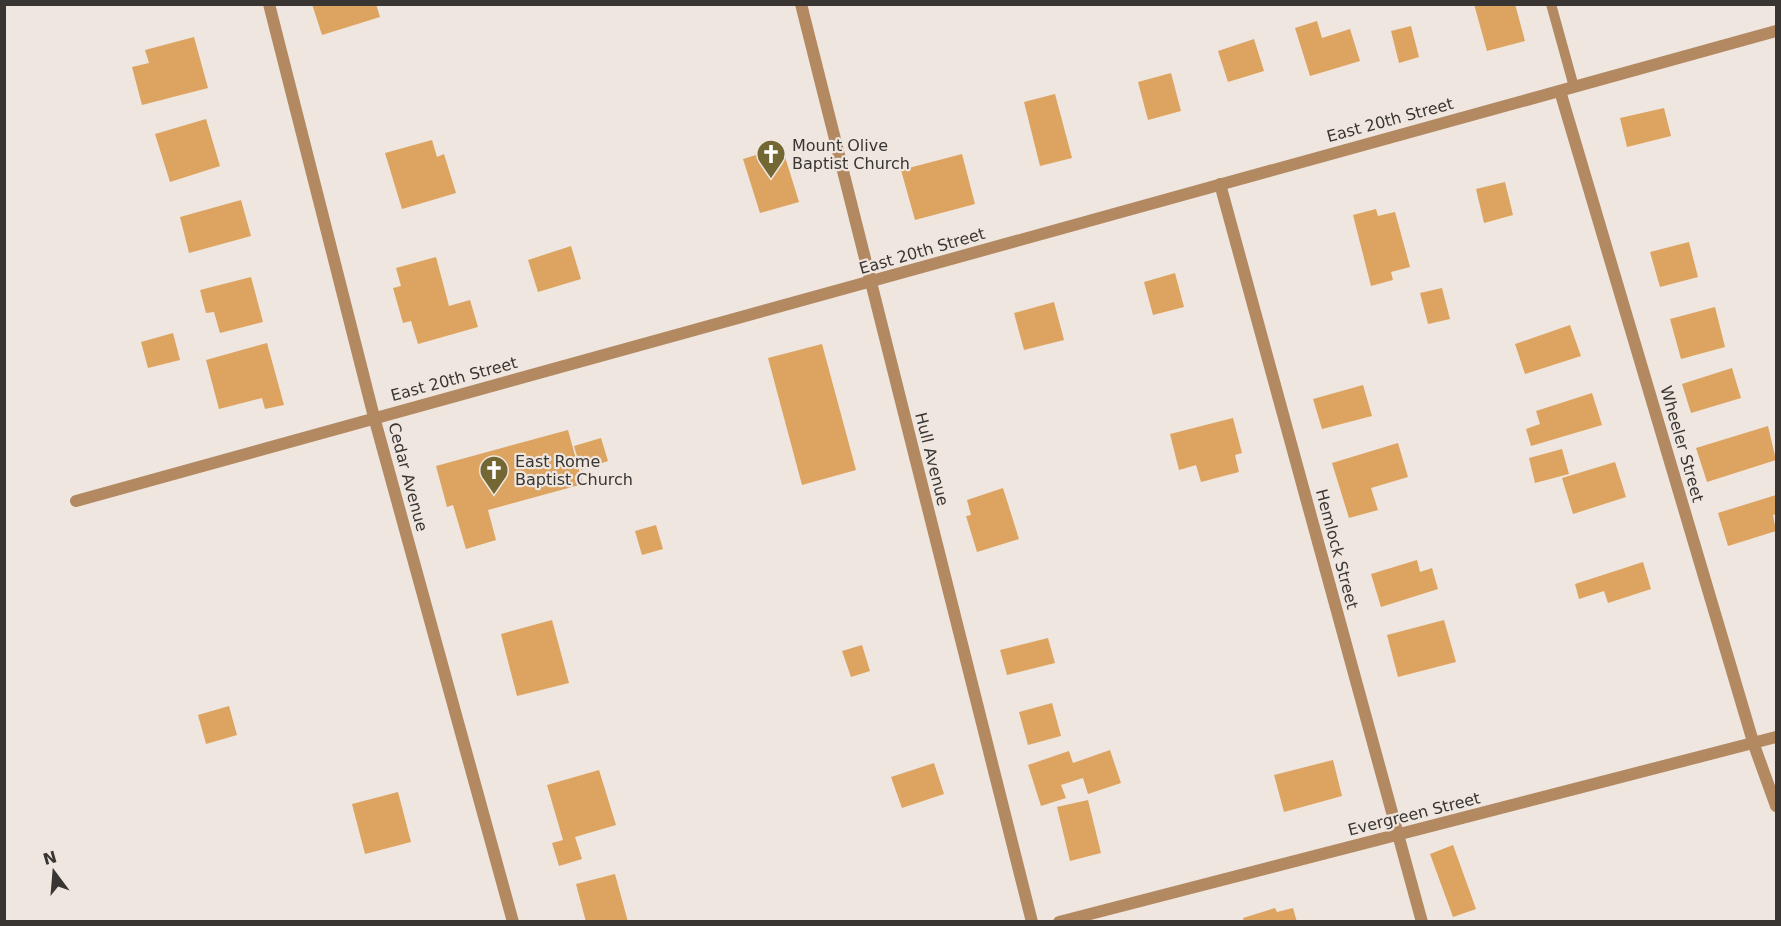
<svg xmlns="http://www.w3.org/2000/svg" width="1781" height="926" font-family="'DejaVu Sans',sans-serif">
  <rect width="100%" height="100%" fill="#efe6df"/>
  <g fill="#dca460">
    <polygon points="312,4 376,4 380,17 322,35"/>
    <polygon points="1474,4 1515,4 1525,41 1487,51"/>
    <polygon points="1317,21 1322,38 1350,29 1360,61 1310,76 1295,28"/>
    <polygon points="1411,26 1419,57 1399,63 1391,31"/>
    <polygon points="194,37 208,88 142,105 132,67 149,63 145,50"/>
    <polygon points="1254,39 1264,71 1228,82 1218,51"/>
    <polygon points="1171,73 1181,111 1148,120 1138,82"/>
    <polygon points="1055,94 1072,158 1040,166 1024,102"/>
    <polygon points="1664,108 1671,136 1627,147 1620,118"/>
    <polygon points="206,119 220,166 170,182 155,134"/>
    <polygon points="432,140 437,157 444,154 456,193 402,209 385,153"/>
    <polygon points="782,147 799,202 760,213 743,159"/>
    <polygon points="962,154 975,204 915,220 901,170"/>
    <polygon points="1505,182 1513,215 1484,223 1476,189"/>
    <polygon points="241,200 251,236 189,253 180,217"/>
    <polygon points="1376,209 1378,216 1395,212 1410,267 1391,272 1393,280 1371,286 1353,215"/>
    <polygon points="1689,242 1698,277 1660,287 1650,252"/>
    <polygon points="571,246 581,279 538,292 528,260"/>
    <polygon points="436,257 449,306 470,300 478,327 418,344 411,321 403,323 393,288 401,286 396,268"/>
    <polygon points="1175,273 1184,307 1153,315 1144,282"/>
    <polygon points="251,277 263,322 220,333 214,312 206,313 200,290"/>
    <polygon points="1442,288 1450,319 1428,324 1420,293"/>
    <polygon points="1054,302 1064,340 1024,350 1014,313"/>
    <polygon points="1715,307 1725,347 1681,359 1670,319"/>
    <polygon points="1570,325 1581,356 1525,374 1515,344"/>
    <polygon points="173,333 180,360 148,368 141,342"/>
    <polygon points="267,343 284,405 265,409 262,398 219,409 206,360"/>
    <polygon points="822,344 856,470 802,485 768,358"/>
    <polygon points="1732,368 1741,398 1691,413 1682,384"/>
    <polygon points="1363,385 1372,416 1322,429 1313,399"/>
    <polygon points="1592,393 1602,425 1531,446 1526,429 1540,424 1536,411"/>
    <polygon points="1233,418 1242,453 1235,455 1239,472 1201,482 1196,465 1179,470 1170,434"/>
    <polygon points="1768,426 1776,460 1707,482 1696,448"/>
    <polygon points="568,430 583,484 488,510 496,540 466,549 453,505 447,507 436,466"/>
    <polygon points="601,438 608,461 581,470 574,446"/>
    <polygon points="1398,443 1408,477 1371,488 1378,510 1349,518 1332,463"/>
    <polygon points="1562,449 1569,474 1535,483 1529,458"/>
    <polygon points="1615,462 1626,497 1573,514 1562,478"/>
    <polygon points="1003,488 1019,539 977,552 966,516 971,515 967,500"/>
    <polygon points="1776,495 1776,514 1773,515 1776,531 1728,546 1718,513"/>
    <polygon points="656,525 663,549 642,555 635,531"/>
    <polygon points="1417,560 1420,572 1432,568 1438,589 1381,607 1371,574"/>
    <polygon points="1643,562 1651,589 1608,603 1604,591 1579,599 1575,584"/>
    <polygon points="552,620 569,683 517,696 501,634"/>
    <polygon points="1444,620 1456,662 1398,677 1387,635"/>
    <polygon points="1048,638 1055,663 1007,675 1000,650"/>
    <polygon points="862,645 870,671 851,677 842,651"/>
    <polygon points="1052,703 1061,736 1028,745 1019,712"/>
    <polygon points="229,706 237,735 206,744 198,715"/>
    <polygon points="1110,750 1121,783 1088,794 1083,778 1061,785 1066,798 1041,806 1028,765 1069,751 1073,763"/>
    <polygon points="1333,760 1342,796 1284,812 1274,775"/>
    <polygon points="934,763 944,794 902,808 891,777"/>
    <polygon points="599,770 616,825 575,837 582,859 559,866 552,843 563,840 547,785"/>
    <polygon points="398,792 411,842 365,854 352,804"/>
    <polygon points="1088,800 1101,853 1070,861 1057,807"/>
    <polygon points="1453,845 1476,909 1453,917 1430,854"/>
    <polygon points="615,874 628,922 586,922 576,884"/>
    <polygon points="1275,908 1277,912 1293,908 1297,922 1244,922 1243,918"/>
  </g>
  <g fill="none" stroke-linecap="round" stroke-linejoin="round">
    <polyline stroke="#b38961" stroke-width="10" points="1551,4 1574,87"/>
    <g stroke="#b38961" stroke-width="12">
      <polyline points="269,4 374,417 513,922"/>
      <polyline points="801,4 1032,922"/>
      <polyline points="1560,91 1754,745 1776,806"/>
      <polyline points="1220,184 1422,922"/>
      <polyline points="76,501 1776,31"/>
      <polyline points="1059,922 1776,737"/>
    </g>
  </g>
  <defs>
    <g id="church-pin" transform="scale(1.5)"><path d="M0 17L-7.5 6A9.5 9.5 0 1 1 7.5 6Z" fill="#736734" stroke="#efe6df"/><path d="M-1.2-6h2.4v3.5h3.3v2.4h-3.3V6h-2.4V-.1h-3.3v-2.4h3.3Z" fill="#fff"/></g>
  </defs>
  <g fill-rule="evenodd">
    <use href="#church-pin" x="771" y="154"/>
    <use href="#church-pin" x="494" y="470"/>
  </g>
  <g text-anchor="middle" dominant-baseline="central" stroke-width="4.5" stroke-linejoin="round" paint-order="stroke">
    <g font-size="16" fill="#383532" stroke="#efe6df">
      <text transform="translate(1390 120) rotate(-15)">East 20th Street</text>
      <text transform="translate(922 251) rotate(-16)">East 20th Street</text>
      <text transform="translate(454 379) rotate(-15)">East 20th Street</text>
      <text transform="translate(1682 444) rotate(74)">Wheeler Street</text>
      <text transform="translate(932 459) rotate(76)">Hull Avenue</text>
      <text transform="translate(408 477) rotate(75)">Cedar Avenue</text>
      <text transform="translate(1337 549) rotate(75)">Hemlock Street</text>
      <text transform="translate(1414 814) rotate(-14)">Evergreen Street</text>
    </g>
    <g font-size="16" fill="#383532" stroke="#efe6df" text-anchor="start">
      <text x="792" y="145">Mount Olive<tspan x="792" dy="18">Baptist Church</tspan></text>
      <text x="515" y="461">East Rome<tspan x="515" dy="18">Baptist Church</tspan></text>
    </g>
  </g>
  <rect width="1781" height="926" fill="none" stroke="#383532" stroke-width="12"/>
  <g transform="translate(54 872) rotate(344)" stroke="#efe6df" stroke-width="4.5" paint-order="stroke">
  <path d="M0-4.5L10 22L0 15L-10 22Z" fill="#383532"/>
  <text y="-9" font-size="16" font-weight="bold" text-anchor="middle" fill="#383532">N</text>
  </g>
</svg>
